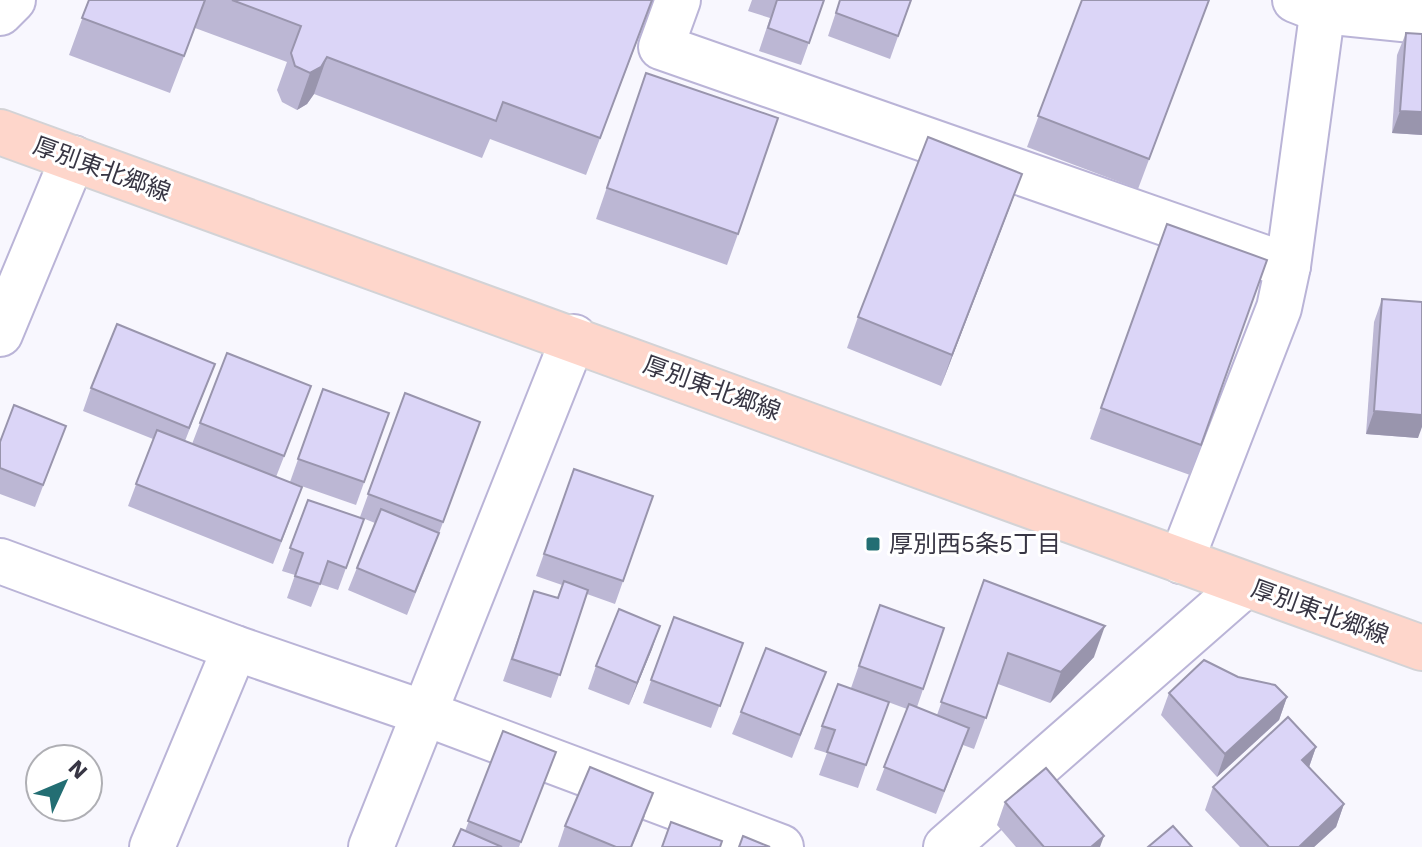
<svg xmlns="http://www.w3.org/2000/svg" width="1422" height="847" font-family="'Work Sans','Noto Sans JP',sans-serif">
  <rect width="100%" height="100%" fill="#f8f7fe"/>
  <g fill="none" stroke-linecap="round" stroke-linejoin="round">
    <g stroke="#bab4d7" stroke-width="48">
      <g id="minor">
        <polyline points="678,0 661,47 1288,266"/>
        <polyline points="1295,0 1323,11 1422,21"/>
        <polyline points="0,13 13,0"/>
        <polyline points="0,334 73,158"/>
        <polyline points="0,561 235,648 424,713 781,847"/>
        <polyline points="1181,561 1279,308 1288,266 1324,0"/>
        <polyline points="152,847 235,648"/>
        <polyline points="371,847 574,337"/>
        <polyline points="946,847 1245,585"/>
      </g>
    </g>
    <g stroke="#d3d3d6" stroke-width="48">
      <polyline id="primary" points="0,132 1422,648"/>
    </g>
    <use href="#minor" stroke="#fff" stroke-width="44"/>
    <use href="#primary" stroke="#fed6cb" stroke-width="44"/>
  </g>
  <g fill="#bcb7d4">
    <polygon points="89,0 653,0 586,175 490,139 482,158 314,94 307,104 297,110 282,102 277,90 287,62 195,28 170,93 69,55"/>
    <polygon points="752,0 824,0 801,65 759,51 770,18 748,11"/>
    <polygon points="840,0 911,0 890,59 828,36"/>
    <polygon points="1082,0 1209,0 1138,189 1027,147"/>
    <polygon points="1406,33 1422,135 1392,133 1397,55"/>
    <polygon points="646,73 738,234 727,265 596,219"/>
    <polygon points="1011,204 941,386 847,348 858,317"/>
    <polygon points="1167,224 1267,260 1190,475 1090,439"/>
    <polygon points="1382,299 1418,438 1366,434 1374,322"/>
    <polygon points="227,353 303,408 276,477 294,510 273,564 128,506 153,439 83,411 91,388 215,364 185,441 192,444"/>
    <polygon points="323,389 389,413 356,505 290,482"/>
    <polygon points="405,393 480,422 431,555 407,615 348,590 375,523 360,517"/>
    <polygon points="66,426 35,507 0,494 0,442"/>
    <polygon points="574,469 653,496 615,604 587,594 551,698 503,681 534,591 557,598 562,585 536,576"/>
    <polygon points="308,500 364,519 338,590 320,584 311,607 287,598 295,575 282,571"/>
    <polygon points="984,580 1094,657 1050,703 998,684 974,749 963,745 936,814 876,790 907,709 888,702 858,788 819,775 827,753 814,749 829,706 851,688 880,605 944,628 917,707 937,715"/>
    <polygon points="674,617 743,643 711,728 643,703"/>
    <polygon points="652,649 629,705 588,689 596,666"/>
    <polygon points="826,672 792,758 732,734 741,712"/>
    <polygon points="1238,677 1287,697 1279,720 1217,777 1161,715 1169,693"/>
    <polygon points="503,731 556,752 519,847 453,847 465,831"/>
    <polygon points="1316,747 1309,767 1344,804 1336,827 1314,847 1240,847 1205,810 1213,787"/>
    <polygon points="1005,802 1091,847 1016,847 997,825"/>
    <polygon points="645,816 632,847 558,847 565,826"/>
  </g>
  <g fill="#9995ad">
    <polygon points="327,57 314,94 307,104 297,110 310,73"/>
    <polygon points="1400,111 1422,112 1422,135 1392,133"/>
    <polygon points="1022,174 1011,204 941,386 952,355"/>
    <polygon points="1374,411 1422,415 1422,427 1418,438 1366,434"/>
    <polygon points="660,626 652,649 629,705 637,683"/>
    <polygon points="1105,626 1094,657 1050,703 1061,672"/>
    <polygon points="1287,697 1279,720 1217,777 1225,754"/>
    <polygon points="1316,747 1308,770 1302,760"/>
    <polygon points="1344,804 1336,827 1314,847 1299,847"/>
    <polygon points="1104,836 1100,847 1091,847"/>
  </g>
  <g fill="#dbd5f7" stroke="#9995ad" stroke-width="2">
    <polygon points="89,0 205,0 184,56 82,18"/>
    <polygon points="232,0 652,0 600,138 503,102 496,121 327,57 321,67 310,73 295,66 291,53 301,26"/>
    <polygon points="777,0 824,0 809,43 768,28"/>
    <polygon points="840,0 911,0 898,36 836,13"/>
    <polygon points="1082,0 1209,0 1149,159 1038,116"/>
    <polygon points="1406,33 1422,34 1422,112 1400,111"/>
    <polygon points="646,73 778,118 738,234 607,188"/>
    <polygon points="928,137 1022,174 952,355 858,317"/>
    <polygon points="1167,224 1267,260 1201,445 1101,408"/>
    <polygon points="1382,299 1422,302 1422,415 1374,411"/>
    <polygon points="117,324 215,364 189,428 91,388"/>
    <polygon points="227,353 311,386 284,456 200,423"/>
    <polygon points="323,389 389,413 364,482 298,459"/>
    <polygon points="405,393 480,422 443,522 368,494"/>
    <polygon points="14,405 66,426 43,485 0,468 0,442"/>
    <polygon points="157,430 302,487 281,541 136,484"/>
    <polygon points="574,469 653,496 623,581 544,554"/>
    <polygon points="308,500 364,519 346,568 328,561 320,584 295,576 303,553 290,548"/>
    <polygon points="381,509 439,533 415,592 357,568"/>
    <polygon points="984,580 1105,626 1061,672 1008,653 986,718 941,702"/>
    <polygon points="564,581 588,590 560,675 512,659 534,591 558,598"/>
    <polygon points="880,605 944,628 923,689 859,666"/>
    <polygon points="619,609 660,626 637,683 596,666"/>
    <polygon points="674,617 743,643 720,706 651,680"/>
    <polygon points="766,648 826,672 800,735 741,712"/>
    <polygon points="1204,660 1238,677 1275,685 1287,697 1225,754 1169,693"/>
    <polygon points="838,684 889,702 866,765 827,752 835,730 822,726"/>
    <polygon points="909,704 969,728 944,791 884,767"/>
    <polygon points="1288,717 1316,747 1302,760 1344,804 1299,847 1269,847 1213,787"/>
    <polygon points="503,731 556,752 521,842 468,821"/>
    <polygon points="590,767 653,793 631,847 616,847 565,826"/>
    <polygon points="1046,768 1104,836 1091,847 1044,847 1005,802"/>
    <polygon points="671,822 722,841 720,847 662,847"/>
    <polygon points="1173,826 1192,847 1148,847"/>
    <polygon points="461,829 502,847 453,847"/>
    <polygon points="743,836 770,847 739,847"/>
  </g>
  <rect fill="#236e73" stroke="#fff" stroke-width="3" x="865" y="536" width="16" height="16" rx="4"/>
  <g text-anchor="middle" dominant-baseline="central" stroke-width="6" stroke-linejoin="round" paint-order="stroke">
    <g font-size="24" fill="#383644" stroke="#fff">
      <text transform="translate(102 169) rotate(20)">厚別東北郷線</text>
      <text transform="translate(712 388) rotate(20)">厚別東北郷線</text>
      <text transform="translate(1320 612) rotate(20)">厚別東北郷線</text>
    </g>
    <g font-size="24" fill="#383644" stroke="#fff" text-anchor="start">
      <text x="889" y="544">厚別西5条5丁目</text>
    </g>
  </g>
  <g transform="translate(64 783) rotate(46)"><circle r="38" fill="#ffffff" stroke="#afafb4" stroke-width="2"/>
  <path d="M0-6L14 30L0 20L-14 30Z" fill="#236e73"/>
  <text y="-12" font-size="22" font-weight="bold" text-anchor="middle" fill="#383644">N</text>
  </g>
</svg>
